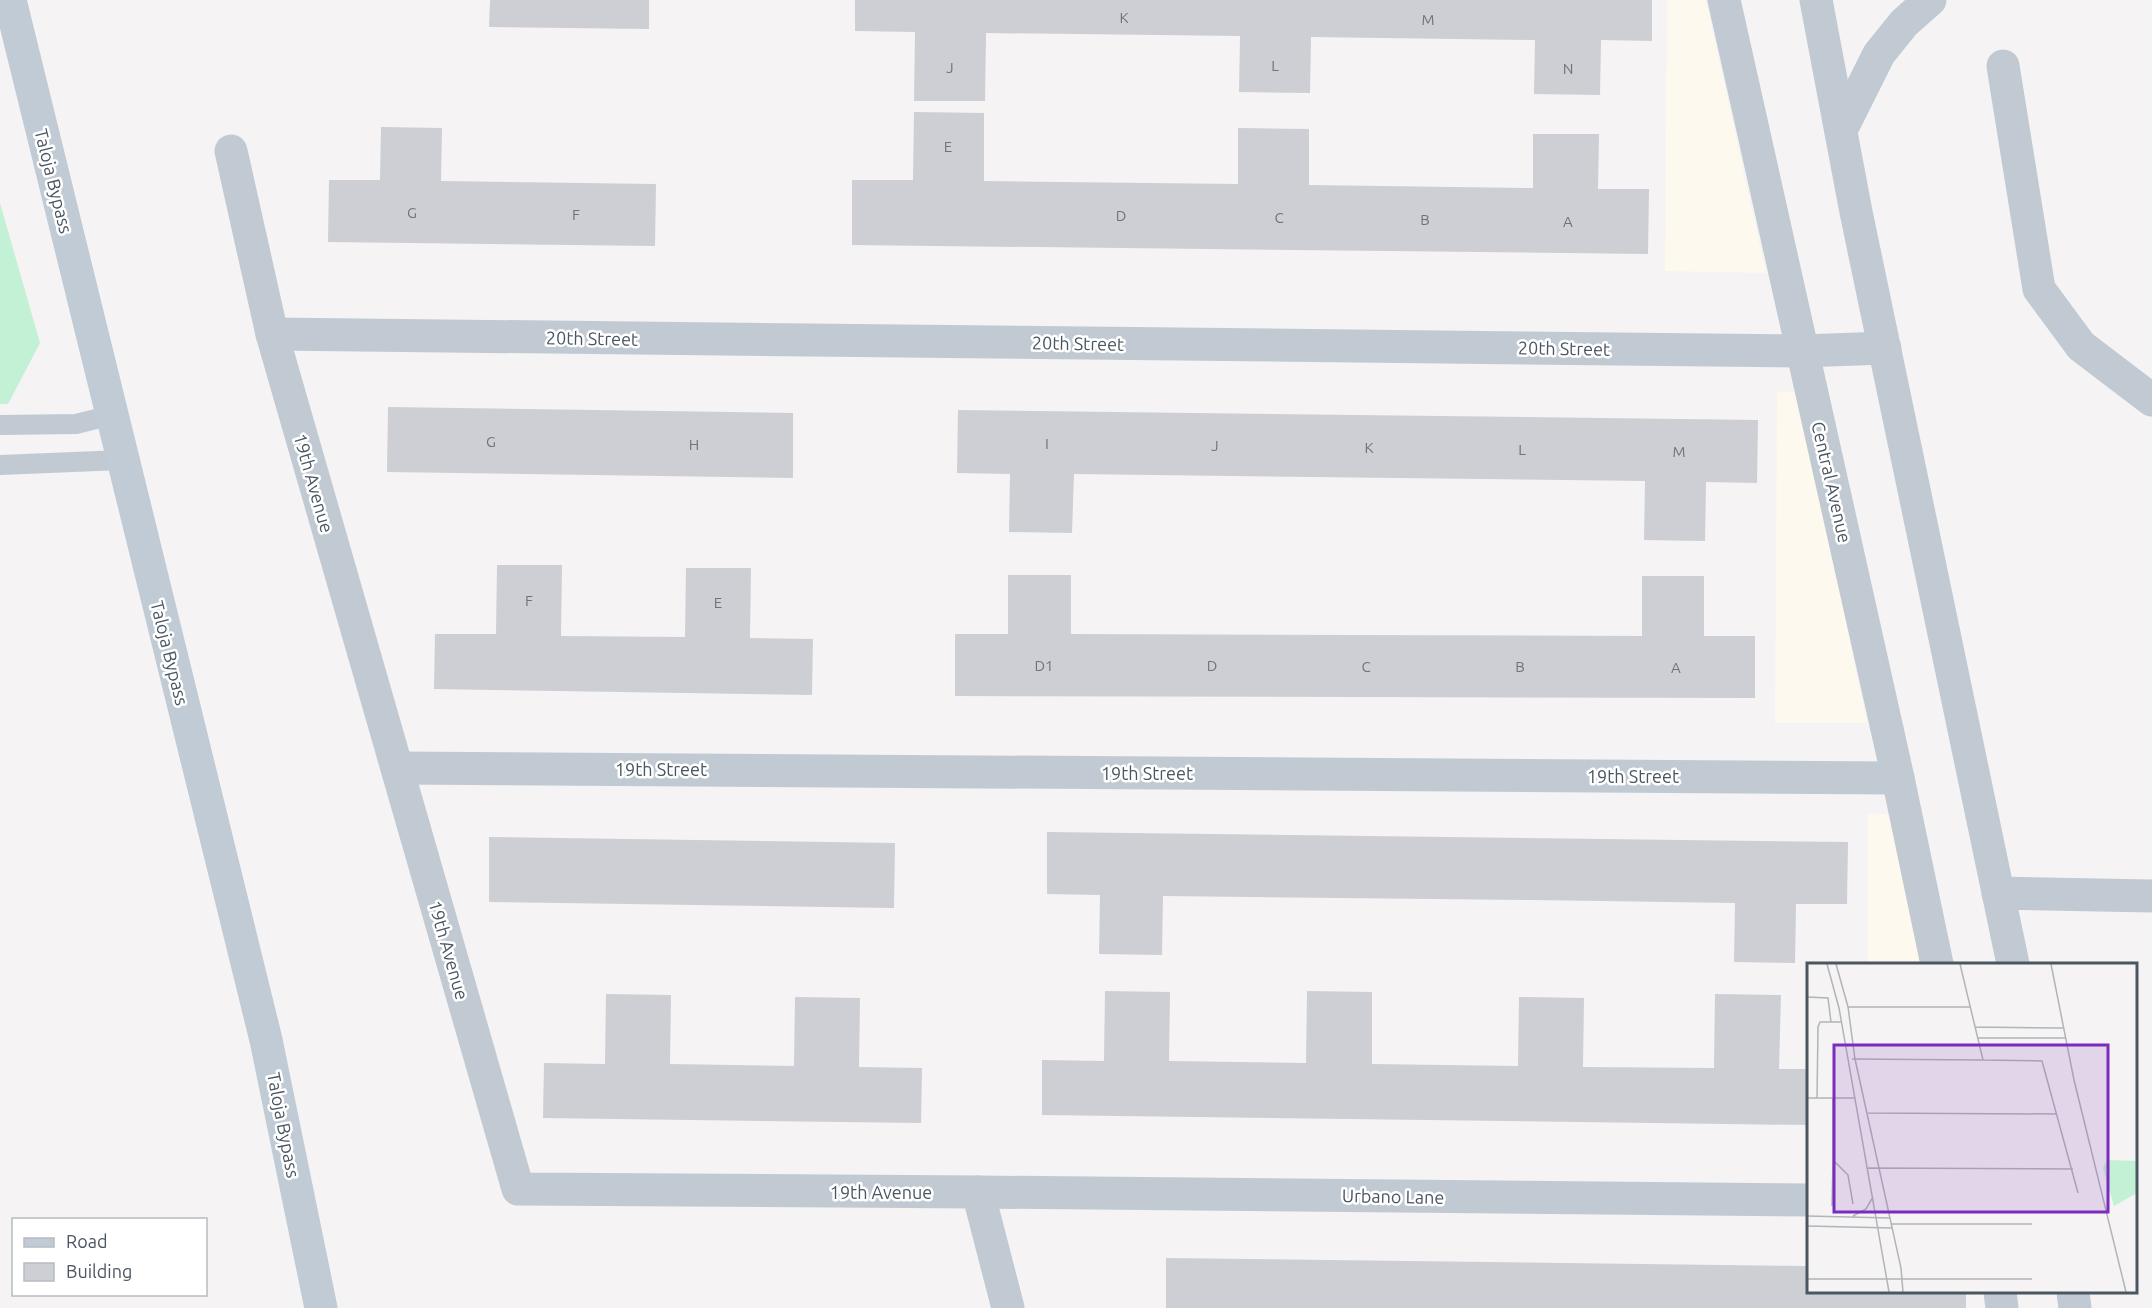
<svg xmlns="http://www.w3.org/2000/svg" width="2152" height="1308" font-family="Ubuntu,sans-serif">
  <rect width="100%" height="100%" fill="#f5f3f3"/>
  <g fill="#fdf9ef">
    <polygon points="1667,0 1706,0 1766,273 1665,271"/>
    <polygon points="1777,392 1798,392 1867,723 1775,723"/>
    <polygon points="1868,813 1892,815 1923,964 1868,964"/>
  </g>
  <polygon fill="#c3f1d5" points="0,203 40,343 8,404 0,404"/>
  <g fill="#cdcfd5">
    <polygon points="490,0 649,0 649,29 489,27"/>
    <polygon points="855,0 1652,0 1652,41 1601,40 1600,95 1534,94 1535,40 1311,37 1310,93 1239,92 1240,36 986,33 985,101 914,101 915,32 855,31"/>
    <polygon points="914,112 984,113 984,181 1238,184 1238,128 1309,129 1309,185 1533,188 1533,134 1599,134 1598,189 1649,189 1648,254 852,245 852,180 913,180"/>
    <polygon points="381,127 442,128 441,181 656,184 655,246 328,242 329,180 380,180"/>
    <polygon points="388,407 793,413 793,478 387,472"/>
    <polygon points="958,410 1758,420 1757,483 1706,482 1705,541 1644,540 1645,481 1074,474 1072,533 1009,532 1010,474 957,473"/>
    <polygon points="497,565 562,565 561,636 685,637 686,568 751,568 750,638 813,639 812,695 434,689 435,634 496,634"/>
    <polygon points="1008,575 1071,575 1071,634 1642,636 1642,576 1704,576 1704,636 1755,636 1755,698 955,696 955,634 1008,634"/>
    <polygon points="1047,832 1848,842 1847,904 1796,904 1795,963 1734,962 1735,903 1534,900 1163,896 1162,955 1099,954 1100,895 1047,894"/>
    <polygon points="489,837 895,843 894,908 489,902"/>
    <polygon points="1105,991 1170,992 1169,1061 1306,1063 1307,991 1372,992 1372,1064 1518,1066 1519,997 1584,998 1583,1067 1714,1068 1715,994 1781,995 1779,1069 1808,1069 1808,1125 1042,1115 1042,1060 1104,1061"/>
    <polygon points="606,994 671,995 670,1064 733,1065 794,1066 795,997 860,998 859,1067 922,1068 921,1123 543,1118 544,1063 605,1064"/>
    <polygon points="1166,1258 1808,1266 1808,1292 1966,1292 1966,1308 1166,1308"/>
  </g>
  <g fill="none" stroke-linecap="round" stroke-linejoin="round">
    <g stroke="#c1cad2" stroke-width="20">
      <polyline points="0,425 76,424 112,415"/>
      <polyline points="0,465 122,460"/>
    </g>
    <g stroke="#c1cad2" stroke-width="33">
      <polyline points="1724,0 1898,778 1937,964"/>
      <polyline points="1816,0 1856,212 2013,964"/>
      <polyline points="2003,66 2039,289 2081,346 2152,400"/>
      <polyline points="1841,130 1879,54 1904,23 1930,0"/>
      <polyline points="231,151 272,334 518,1189 978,1192 1008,1308"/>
      <polyline points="272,334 1802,351 1885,348"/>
      <polyline points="397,768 1898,778"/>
      <polyline points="1998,893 2152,896"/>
      <polyline points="978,1192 1808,1200"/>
      <polyline points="2000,1292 2002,1308"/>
      <polyline points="2073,1292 2075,1308"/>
    </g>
    <polyline stroke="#c1cbd6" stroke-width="33" points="10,0 266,1040 321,1308"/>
  </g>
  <g text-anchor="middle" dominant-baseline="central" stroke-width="5" stroke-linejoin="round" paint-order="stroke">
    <g font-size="15" fill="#6b747e">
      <text x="1124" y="17">K</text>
      <text x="1428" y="19">M</text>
      <text x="1275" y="65">L</text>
      <text x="950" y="67">J</text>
      <text x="1568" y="68">N</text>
      <text x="948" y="146">E</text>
      <text x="412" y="212">G</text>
      <text x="576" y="214">F</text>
      <text x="1121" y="215">D</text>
      <text x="1279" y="217">C</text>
      <text x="1425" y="219">B</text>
      <text x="1568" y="221">A</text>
      <text x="491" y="441">G</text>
      <text x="1047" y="443">I</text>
      <text x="694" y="444">H</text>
      <text x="1215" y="445">J</text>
      <text x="1369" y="447">K</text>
      <text x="1522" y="449">L</text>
      <text x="1679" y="451">M</text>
      <text x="529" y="600">F</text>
      <text x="718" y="602">E</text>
      <text x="1044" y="665">D1</text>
      <text x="1212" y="665">D</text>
      <text x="1366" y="666">C</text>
      <text x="1520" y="666">B</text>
      <text x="1676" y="667">A</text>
    </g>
    <g font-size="18" fill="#4a5661" stroke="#fff">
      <text transform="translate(54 181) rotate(76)">Taloja Bypass</text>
      <text transform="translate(592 338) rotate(1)">20th Street</text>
      <text transform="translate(1078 343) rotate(1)">20th Street</text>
      <text transform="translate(1564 348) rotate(1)">20th Street</text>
      <text transform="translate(1832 482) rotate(77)">Central Avenue</text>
      <text transform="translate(314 483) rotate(74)">19th Avenue</text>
      <text transform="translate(170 653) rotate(76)">Taloja Bypass</text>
      <text x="661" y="769">19th Street</text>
      <text x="1147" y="773">19th Street</text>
      <text x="1633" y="776">19th Street</text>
      <text transform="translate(449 950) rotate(74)">19th Avenue</text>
      <text transform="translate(284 1125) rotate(79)">Taloja Bypass</text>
      <text x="881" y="1192">19th Avenue</text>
      <text transform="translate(1393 1196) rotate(1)">Urbano Lane</text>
    </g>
  </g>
  <g transform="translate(1807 963)">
    <rect width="330" height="330" fill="#f5f3f3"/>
    <path d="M 300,197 L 330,198 L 330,230 L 307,243 L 296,205 Z" fill="#c3f1d5"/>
    <path fill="none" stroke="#b1b4b9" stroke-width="1.5" d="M 20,1 L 32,45 L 82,329M 29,1 L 41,44 L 48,96 L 94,305 L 96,329M 153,1 L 176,97 L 235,98 L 271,230M 244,1 L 267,117 L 319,329M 0,34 L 21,35 L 24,59M 41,44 L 163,44M 168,64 L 257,65M 171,75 L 259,75M 45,96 L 176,97M 0,135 L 26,135M 10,135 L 11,64 L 13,59 L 34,59M 59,150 L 250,151M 26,197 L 26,135 L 47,135M 61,205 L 266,206M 25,243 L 26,197 L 41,212 L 46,241M 0,253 L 83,255M 46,253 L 59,246 L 66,234M 84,261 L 225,261M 0,263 L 85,265M 0,316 L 225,316"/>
    <path fill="#7b2cbf" fill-opacity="0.15" stroke="#7b2cbf" stroke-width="3" d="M 27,82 L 301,82 L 301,249 L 27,249 Z"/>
    <rect width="330" height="330" fill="none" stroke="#4a5661" stroke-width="3"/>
  </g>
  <rect x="12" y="1218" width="195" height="78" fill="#ffffff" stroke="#b7bbc0" stroke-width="1.5"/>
  <rect x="24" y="1238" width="30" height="9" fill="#c1cbd6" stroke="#b7bbc0" stroke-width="1.5"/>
  <text x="66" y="1248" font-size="18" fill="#4a5661">Road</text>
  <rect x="24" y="1263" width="30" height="18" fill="#cdcfd5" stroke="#b7bbc0" stroke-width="1.5"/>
  <text x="66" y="1278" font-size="18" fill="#4a5661">Building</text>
</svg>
